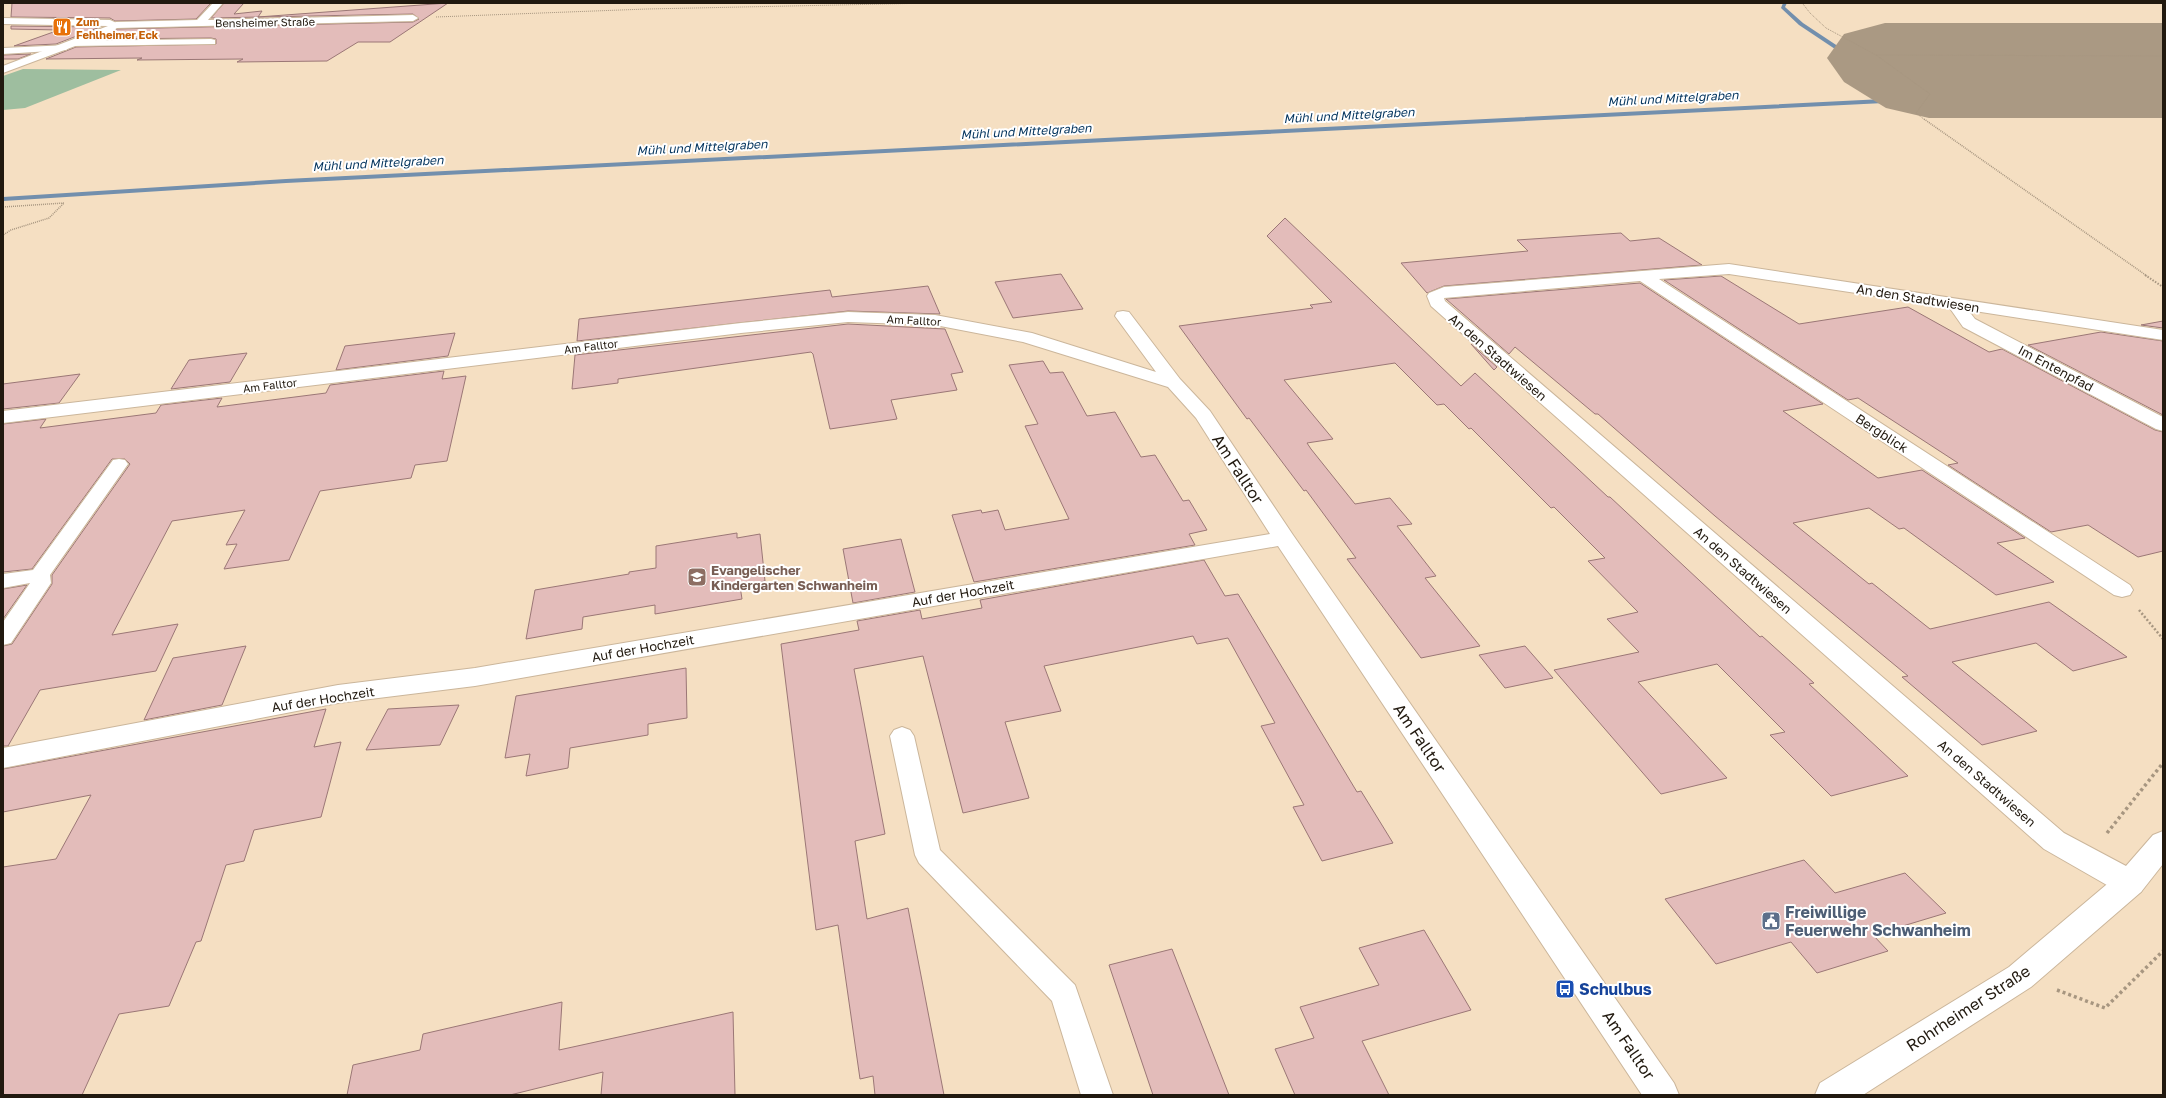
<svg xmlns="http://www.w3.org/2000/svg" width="2166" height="1098" font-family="'Golos Text',sans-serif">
  <rect width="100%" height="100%" fill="#f5dfc2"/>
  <polygon fill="#9ebe9f" points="23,69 121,70 25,108 3,110 3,76"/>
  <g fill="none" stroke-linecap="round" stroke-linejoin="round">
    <polygon fill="#728fad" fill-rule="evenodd" points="1783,3 1787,3 1785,7 1803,23 1901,88 1901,90 1884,103 286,183 3,201 3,197 286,179 1883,99 1895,89 1799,25 1781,8"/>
    <polygon fill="#aa9983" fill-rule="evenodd" points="1885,23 2163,23 2163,118 1929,118 1886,108 1844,82 1827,58 1844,34"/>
  </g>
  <g fill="#e3bcba" stroke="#9b7776">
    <polygon points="12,3 211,3 196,19 115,21 110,18 11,17"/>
    <polygon points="224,3 244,3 234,14 262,11 258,17 448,3 390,42 358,42 327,61 237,62 243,59 137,60 142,58 46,59 76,47 216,44 216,39 211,38 98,39 117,29 413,22 419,19 413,14 211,18"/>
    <polygon points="11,26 100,27 56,44 14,46 59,30 11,29"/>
    <polygon points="31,54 18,59 3,59 3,55"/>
    <polygon points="1285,218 1461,386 1475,373 1608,497 1610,497 1760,637 1762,636 1814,683 1809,684 1908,776 1831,796 1770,735 1785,732 1717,664 1638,682 1727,778 1661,794 1554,670 1639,652 1607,619 1638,612 1588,561 1605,558 1554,507 1551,508 1471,428 1469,429 1444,404 1437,405 1395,363 1284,380 1333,439 1307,443 1311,449 1355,504 1390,498 1412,524 1397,526 1436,576 1425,578 1480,646 1421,658 1347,559 1356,558 1306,490 1304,491 1249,418 1247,419 1179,326 1313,308 1310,305 1332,302 1267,236"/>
    <polygon points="1621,233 1630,241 1659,238 1702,265 1444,286 1427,293 1401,263 1528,251 1517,240"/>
    <polygon points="1061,274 1083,309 1013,318 995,282"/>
    <polygon points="1721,276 1799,324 1908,307 1989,352 2002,349 2155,430 2163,432 2163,551 2138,557 2088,525 2051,532 1948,465 1958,463 1858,398 1848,400 1664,280"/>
    <polygon points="1640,283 1823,404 1783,411 1878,478 1922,470 2025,538 1997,543 2054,582 1996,595 1904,528 1899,529 1869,508 1793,523 1869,584 1872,583 1930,629 2049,602 2127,657 2073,671 2036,643 1952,662 2037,731 1982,745 1902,677 1908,676 1715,516 1598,414 1595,414 1515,347 1509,354 1446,299"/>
    <polygon points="928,286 940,314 848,311 577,341 579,319 830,290 832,297"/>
    <polygon points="2163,321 2163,328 2141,325"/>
    <polygon points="848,324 945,329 963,372 951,374 957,390 891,400 897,419 830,429 813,354 811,352 618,379 618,383 572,389 575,355"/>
    <polygon points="2101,332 2163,341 2163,415 2028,345"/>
    <polygon points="455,333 448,356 336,370 345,346"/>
    <polygon points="1471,344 1497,367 1494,370"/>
    <polygon points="247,353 230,382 171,389 189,360"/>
    <polygon points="1043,361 1050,373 1063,372 1087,416 1115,412 1141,457 1155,455 1183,501 1189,500 1207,530 1189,534 1195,545 974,582 952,515 981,510 982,513 998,510 1005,530 1069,519 1025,426 1038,424 1009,365"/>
    <polygon points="444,371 442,379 466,376 447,461 415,465 411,478 320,491 289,560 224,569 237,544 226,545 245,510 172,521 112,635 178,624 156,671 40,690 8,746 3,746 3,646 12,644 52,584 52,575 130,464 125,459 112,459 32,569 3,572 3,424 46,419 40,428 156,413 161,405 222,398 217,407 326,393 330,385"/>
    <polygon points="80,374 59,403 3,409 3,384"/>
    <polygon points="737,533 737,538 760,534 765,581 740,586 742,599 655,614 655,605 583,617 582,629 526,639 535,590 629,574 629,572 656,568 656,546"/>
    <polygon points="901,539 915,592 853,603 843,549"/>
    <polygon points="1204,560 1225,596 1238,594 1357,792 1361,791 1393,843 1322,861 1293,807 1304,805 1261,726 1275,723 1228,638 1197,644 1193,636 1044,666 1061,711 1005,722 1029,798 963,813 923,656 854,669 885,834 855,841 867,919 908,908 944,1095 875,1095 873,1076 860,1079 838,925 816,930 781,644 859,630 857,621 920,610 922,619 982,608 980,600"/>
    <polygon points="27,585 3,619 3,589"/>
    <polygon points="246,646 222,705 144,720 173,658"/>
    <polygon points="1525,646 1553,678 1505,688 1479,655"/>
    <polygon points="686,668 687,718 648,724 648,735 570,748 568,768 526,776 530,754 505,758 516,696"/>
    <polygon points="459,705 440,745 366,750 388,709"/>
    <polygon points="326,709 314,747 341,742 321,817 254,830 244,861 226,865 201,941 196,942 169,1006 119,1014 82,1095 3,1095 3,867 56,859 91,795 3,812 3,769"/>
    <polygon points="1804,860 1835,893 1905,873 1946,913 1873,935 1888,951 1817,973 1791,942 1716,964 1665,899"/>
    <polygon points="1424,930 1471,1010 1362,1041 1389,1095 1295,1095 1275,1049 1314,1038 1300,1007 1379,985 1359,948"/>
    <polygon points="1172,949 1229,1095 1153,1095 1109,965"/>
    <polygon points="562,1002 559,1050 733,1012 735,1095 601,1095 603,1072 510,1095 347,1095 353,1065 420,1050 423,1034"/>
  </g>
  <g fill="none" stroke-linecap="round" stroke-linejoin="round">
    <g stroke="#cbb69b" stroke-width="2">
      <g id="lane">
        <polygon points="119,459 125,460 128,464 50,575 51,583 11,643 3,645 3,622 30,583 3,588 3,574 33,570 113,460"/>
        <polygon points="902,727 910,730 914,736 940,850 1075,985 1113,1095 1081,1095 1052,1001 919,863 915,855 890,736 894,730"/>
      </g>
    </g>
    <g stroke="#cbb69b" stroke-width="2">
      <g id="street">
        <polygon points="213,3 223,3 208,20 413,15 418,18 413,21 116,28 111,25 116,22 197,20"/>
        <polygon points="211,39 215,40 215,44 71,46 66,50 3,54 3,48 68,45 73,41"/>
        <polygon points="1729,264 2163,330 2163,340 1968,310 1975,319 2163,417 2163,431 2156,429 1963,327 1949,307 1729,274 1659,279 2130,585 2133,590 2130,595 2122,597 2114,595 1640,281 1444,298 1445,301 2064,833 2141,874 2145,883 2141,892 2130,895 2119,892 2044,849 1431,306 1427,296 1429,293 1444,287"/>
        <polygon points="1123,311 1129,312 1180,379 1210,411 1293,535 1674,1083 1679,1095 1642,1095 1278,546 475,686 338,703 3,768 3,748 338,685 475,668 1270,534 1196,418 1168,387 1023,342 935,325 848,322 741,333 3,423 3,411 741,323 848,312 935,315 1032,333 1156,372 1115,316 1117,312"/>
      </g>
    </g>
    <g stroke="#cbb69b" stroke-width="2">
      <g id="secondary">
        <polygon points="3,18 110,20 121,25 110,33 3,73 3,66 108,26 3,24"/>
        <polygon points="2163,831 2163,864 2141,892 2031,987 1863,1095 1815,1095 1820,1083 2009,967 2119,874 2153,835"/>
      </g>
    </g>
    <g stroke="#a79680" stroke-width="1" stroke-dasharray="1 1" stroke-linecap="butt">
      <polyline points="1805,3 1803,4 1810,13 1826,28 1876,55 2163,56"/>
      <polyline points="436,17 647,9 933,3"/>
      <polyline points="1876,55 1930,94 1916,113 1925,120"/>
    </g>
    <g stroke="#a79680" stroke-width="1.5" stroke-dasharray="1 1" stroke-linecap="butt">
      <polyline points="1924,119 2147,276"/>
      <polyline points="3,207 64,203 49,218 11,230 3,235"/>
    </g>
    <polyline stroke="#a79680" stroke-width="2" stroke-dasharray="1.5 1.5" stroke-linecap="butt" points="2145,275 2163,287"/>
    <polyline stroke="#a79680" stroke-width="2.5" stroke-dasharray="2 2" stroke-linecap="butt" points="2139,610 2163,639"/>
    <g stroke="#a79680" stroke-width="3.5" stroke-dasharray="3 3" stroke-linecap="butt">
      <polyline points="2107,833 2163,763"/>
      <polyline points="2057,990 2105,1008 2163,951"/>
    </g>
    <use href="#lane" fill="#fff" fill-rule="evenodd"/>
    <use href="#street" fill="#fff" fill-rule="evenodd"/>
    <use href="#secondary" fill="#fff" fill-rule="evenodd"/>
  </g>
  <defs>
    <g id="restaurant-square" transform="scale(1)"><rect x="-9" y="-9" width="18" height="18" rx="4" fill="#e8710a" stroke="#fff"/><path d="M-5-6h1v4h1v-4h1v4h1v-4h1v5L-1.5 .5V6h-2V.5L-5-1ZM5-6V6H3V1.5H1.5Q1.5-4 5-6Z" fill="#fff"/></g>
    <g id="school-square" transform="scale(1)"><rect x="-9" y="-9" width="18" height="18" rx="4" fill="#8d6e63" stroke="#fff"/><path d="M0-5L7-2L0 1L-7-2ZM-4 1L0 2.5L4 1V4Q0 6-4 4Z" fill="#fff"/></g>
    <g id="civic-square" transform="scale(1)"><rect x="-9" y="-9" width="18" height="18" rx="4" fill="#5c6f8a" stroke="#fff"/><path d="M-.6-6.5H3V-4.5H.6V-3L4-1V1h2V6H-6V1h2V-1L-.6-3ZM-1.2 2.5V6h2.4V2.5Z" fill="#fff"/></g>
    <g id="bus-square" transform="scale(1)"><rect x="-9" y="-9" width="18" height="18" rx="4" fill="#1a4fb4" stroke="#fff"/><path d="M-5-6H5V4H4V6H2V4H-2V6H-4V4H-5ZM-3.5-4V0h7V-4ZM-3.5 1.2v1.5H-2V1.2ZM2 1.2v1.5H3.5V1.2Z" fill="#fff"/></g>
  </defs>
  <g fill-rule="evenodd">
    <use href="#restaurant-square" x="62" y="27"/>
    <use href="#school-square" x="697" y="577"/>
    <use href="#civic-square" x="1771" y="921"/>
    <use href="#bus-square" x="1565" y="989"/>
  </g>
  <g text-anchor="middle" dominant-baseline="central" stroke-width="4" stroke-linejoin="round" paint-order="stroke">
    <g font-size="11" font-weight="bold" fill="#c56008" stroke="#fff" text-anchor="start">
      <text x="76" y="21">Zum<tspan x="76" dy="13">Fehlheimer Eck</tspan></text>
    </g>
    <g font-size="11" fill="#21190f" stroke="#fff">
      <text transform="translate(265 22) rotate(-1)">Bensheimer Straße</text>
      <text transform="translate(914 320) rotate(3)">Am Falltor</text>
      <text transform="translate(591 346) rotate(-7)">Am Falltor</text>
      <text transform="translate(270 385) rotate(-7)">Am Falltor</text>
    </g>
    <g font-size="12" font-style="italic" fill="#00325c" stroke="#fff">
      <text transform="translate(1673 98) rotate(-3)">Mühl und Mittelgraben</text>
      <text transform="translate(1349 115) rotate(-3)">Mühl und Mittelgraben</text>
      <text transform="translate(1026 131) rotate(-3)">Mühl und Mittelgraben</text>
      <text transform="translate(702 147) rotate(-3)">Mühl und Mittelgraben</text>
      <text transform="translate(378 163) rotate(-3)">Mühl und Mittelgraben</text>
    </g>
    <g font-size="13" fill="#21190f" stroke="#fff">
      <text transform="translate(1918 298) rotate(9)">An den Stadtwiesen</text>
      <text transform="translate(1498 357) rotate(41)">An den Stadtwiesen</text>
      <text transform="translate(2056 368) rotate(28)">Im Entenpfad</text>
      <text transform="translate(1882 433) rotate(33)">Bergblick</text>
      <text transform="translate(1743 570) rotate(41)">An den Stadtwiesen</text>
      <text transform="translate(963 593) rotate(-10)">Auf der Hochzeit</text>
      <text transform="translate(643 648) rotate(-10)">Auf der Hochzeit</text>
      <text transform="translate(323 699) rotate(-9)">Auf der Hochzeit</text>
      <text transform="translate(1987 783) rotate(41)">An den Stadtwiesen</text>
    </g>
    <g font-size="13" font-weight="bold" fill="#785e54" stroke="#fff" text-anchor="start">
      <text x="711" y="570">Evangelischer<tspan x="711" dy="15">Kindergarten Schwanheim</tspan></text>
    </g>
    <g font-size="16" fill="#21190f" stroke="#fff">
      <text transform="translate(1238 469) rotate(57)">Am Falltor</text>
      <text transform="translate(1420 738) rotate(56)">Am Falltor</text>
      <text transform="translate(1968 1008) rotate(-33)">Rohrheimer Straße</text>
      <text transform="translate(1629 1045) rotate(56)">Am Falltor</text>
    </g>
    <g font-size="16" font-weight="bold" fill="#4e5e75" stroke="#fff" text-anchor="start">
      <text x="1785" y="912">Freiwillige<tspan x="1785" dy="18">Feuerwehr Schwanheim</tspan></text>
    </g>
    <g font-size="16" font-weight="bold" fill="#164399" stroke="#fff" text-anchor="start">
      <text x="1579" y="989">Schulbus</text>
    </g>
  </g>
  <rect width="2166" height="1098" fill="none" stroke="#21190f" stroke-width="8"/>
</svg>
